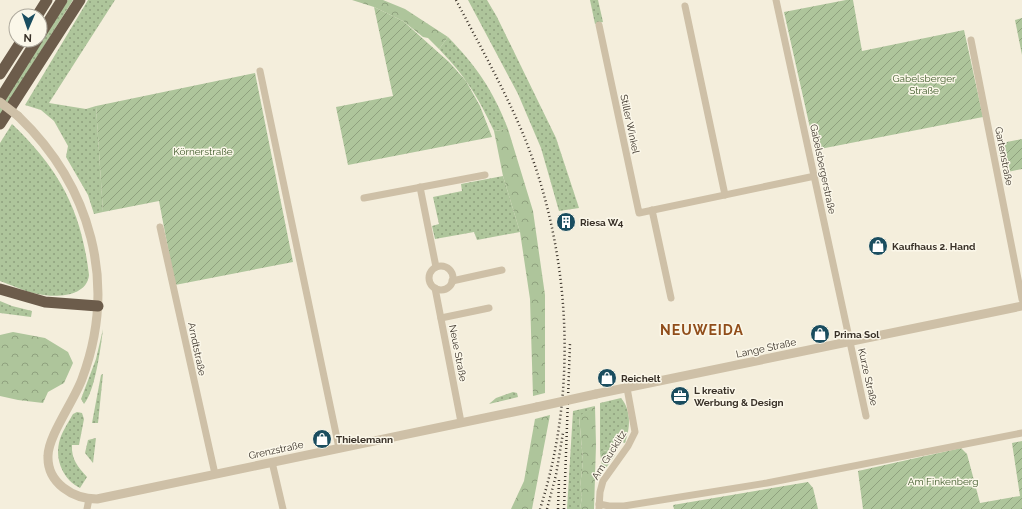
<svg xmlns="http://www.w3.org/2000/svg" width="1022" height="509" font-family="Raleway,sans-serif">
  <defs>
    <pattern id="grass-dots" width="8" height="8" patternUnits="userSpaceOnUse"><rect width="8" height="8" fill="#aec59b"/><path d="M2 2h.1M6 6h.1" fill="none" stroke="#8fa17e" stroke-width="1.8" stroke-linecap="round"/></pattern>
    <pattern id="forest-crowns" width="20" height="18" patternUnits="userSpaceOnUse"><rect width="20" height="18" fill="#aec59b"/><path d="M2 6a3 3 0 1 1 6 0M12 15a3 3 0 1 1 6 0" fill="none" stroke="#8fa17e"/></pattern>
    <pattern id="garden-furrows" width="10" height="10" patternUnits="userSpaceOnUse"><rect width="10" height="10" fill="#aec59b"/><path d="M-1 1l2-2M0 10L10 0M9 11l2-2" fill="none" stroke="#8fa17e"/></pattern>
  </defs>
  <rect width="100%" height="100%" fill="#f4eedc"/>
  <g fill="url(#grass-dots)">
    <polygon points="68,0 73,0 0,116 0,107"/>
    <polygon points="88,0 115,0 49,103 86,109 96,106 103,212 94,214 88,195 66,157 68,146 54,121 41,110 25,105"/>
    <polygon points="468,0 487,0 497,17 556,138 579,208 559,211 541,148 518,94"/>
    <polygon points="590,0 598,0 603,22 595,24"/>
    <path d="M 448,37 C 477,67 493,90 508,129 L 494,131 C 478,97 466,77 439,49 Z"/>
    <path d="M 12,124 C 59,169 81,209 89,275 C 87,297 55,298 38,294 C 25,292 12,285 0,281 L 0,143 Z"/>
    <polygon points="503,176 520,232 477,240 474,232 435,239 432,226 439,224 433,197 462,191 461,184"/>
    <polygon points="0,301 12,306 32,311 31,317 0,313"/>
    <path d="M 103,329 C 101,346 95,392 84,404 L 81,399 L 96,359 Z"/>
    <polygon points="103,374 98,423 92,423 101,375"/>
    <polygon points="513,392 517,393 518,397 489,404 496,398"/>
    <path d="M 621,398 C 632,411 630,429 625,443 L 622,442 L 613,453 L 604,450 L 600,453 L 600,403 Z"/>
    <polygon points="595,406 579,417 583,461 580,487 582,497 580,509 567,509 573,411"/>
    <path d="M 77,412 L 82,413 L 84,419 L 79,445 L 72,445 C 71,459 78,467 87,477 L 80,488 C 64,480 55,461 59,443 C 61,433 68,423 73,414 Z"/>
    <polygon points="96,438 93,463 85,453 88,440"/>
  </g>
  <g fill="url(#forest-crowns)">
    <polygon points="352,0 383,0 405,9 448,37 439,49 428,38 423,37 403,21 374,7"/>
    <polygon points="508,129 533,211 545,295 545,393 533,396 530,299 520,232 503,176 494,131"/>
    <polygon points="13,332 45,338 68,352 73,363 64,383 48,392 43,403 18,400 0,396 0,335"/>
    <polygon points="595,406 596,445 594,509 580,509 582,497 580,487 583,461 579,416"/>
    <polygon points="550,415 532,509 511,509 524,481 535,419"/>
    <polygon points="603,450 611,452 615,455 603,472 600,453"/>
  </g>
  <g fill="url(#garden-furrows)">
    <polygon points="846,0 853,0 862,51 964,30 983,117 815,150 784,12"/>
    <polygon points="374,7 403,21 449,62 466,81 480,106 492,137 348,165 336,107 393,96"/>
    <polygon points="1022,18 1022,55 1015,20"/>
    <polygon points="255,73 293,262 175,285 159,201 103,212 96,106"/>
    <polygon points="1022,139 1022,169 1003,173 997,144"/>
    <polygon points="1022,441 1022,509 863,509 858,471 961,448 967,454 980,503 1020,496 1012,443"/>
    <polygon points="808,482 813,488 818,509 674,509 673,505"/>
  </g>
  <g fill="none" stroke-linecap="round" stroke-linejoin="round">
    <g stroke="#cec0a7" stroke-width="7">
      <polyline points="776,0 866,416"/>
      <polyline points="685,6 725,195"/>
      <polyline points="599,25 639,213 815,176"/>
      <polyline points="971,40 1022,299"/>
      <polyline points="260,71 339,448"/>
      <polyline points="420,187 436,267"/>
      <polyline points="364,198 485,175"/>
      <polyline points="652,210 671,298"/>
      <polyline points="160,227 215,474"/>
      <circle cx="441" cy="278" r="12"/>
      <polyline points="452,281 502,270"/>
      <polyline points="435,288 461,422"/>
      <polyline points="441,318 489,308"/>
      <polyline points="272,462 283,509"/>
      <polyline points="599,504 609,506 624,506 767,483 1022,433"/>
      <polyline points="87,509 89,499"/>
      <polyline points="599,509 600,492 603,481 628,446 635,432 627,388"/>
    </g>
    <g stroke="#cec0a7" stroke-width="9">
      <path d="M 18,116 C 91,186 118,283 82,379 C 74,401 48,436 48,456 C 47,483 73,499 97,499 L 537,407"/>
      <polyline points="596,394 1022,306"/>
    </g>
    <g stroke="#6c5c4b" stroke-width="11">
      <polyline points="37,16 47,0"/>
      <polyline points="40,35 62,0"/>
      <polyline points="0,74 22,40"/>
      <polyline points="0,99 37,40"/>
      <polyline points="0,124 80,0"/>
      <polyline points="0,289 45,302 98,306"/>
    </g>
    <g stroke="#393128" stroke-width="2.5" stroke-dasharray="1 3" stroke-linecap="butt">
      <path d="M 456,0 C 480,46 506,92 526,141 C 571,256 578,391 540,509"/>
      <polyline points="547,509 556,475 563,433"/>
      <polyline points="558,509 559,479"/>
      <polyline points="564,509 570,343"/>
    </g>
    <g stroke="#cec0a7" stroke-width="9">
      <polyline points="0,102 18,116"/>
      <polyline points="537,407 596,394"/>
    </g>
  </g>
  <defs>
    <g id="building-disc" transform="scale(1)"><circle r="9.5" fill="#1a4d5f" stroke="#fbf7e9"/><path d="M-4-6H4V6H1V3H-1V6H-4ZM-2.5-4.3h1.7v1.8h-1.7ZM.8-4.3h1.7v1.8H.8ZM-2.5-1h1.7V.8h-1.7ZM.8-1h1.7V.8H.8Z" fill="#fff"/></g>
    <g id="shop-disc" transform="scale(1)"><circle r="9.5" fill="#1a4d5f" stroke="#fbf7e9"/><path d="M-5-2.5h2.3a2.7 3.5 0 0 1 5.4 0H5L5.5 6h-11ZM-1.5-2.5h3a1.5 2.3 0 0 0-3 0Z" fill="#fff"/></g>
    <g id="office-disc" transform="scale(1)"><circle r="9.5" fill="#1a4d5f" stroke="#fbf7e9"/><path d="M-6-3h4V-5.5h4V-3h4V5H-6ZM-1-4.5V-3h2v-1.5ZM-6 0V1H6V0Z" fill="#fff"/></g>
  </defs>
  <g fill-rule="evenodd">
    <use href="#building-disc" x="566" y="222"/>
    <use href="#shop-disc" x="878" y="246"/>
    <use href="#shop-disc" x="820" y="334"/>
    <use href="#shop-disc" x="607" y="378"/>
    <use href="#office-disc" x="680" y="396"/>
    <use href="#shop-disc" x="322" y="439"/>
  </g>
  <g text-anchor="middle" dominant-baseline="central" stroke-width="3" stroke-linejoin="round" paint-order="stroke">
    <g font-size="10" fill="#3f5a2a" stroke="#fbf7e9">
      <text x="924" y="78">Gabelsberger<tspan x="924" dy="12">Straße</tspan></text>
      <text x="203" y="151">Körnerstraße</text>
      <text x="943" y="481">Am Finkenberg</text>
    </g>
    <g font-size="10" fill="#393128" stroke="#fbf7e9">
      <text transform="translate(630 124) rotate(78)">Stiller Winkel</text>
      <text transform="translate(1004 156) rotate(79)">Gartenstraße</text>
      <text transform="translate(823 169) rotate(78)">Gabelsbergerstraße</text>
      <text transform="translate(766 348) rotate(-12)">Lange Straße</text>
      <text transform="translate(197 349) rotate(78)">Arndtstraße</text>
      <text transform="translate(458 353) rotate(79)">Neue Straße</text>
      <text transform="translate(868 377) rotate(77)">Kurze Straße</text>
      <text transform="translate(276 450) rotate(-12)">Grenzstraße</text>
      <text transform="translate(609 455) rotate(-58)">Am Gucklitz</text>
    </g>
    <g font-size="10" font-weight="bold" fill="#393128" stroke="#fbf7e9" text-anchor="start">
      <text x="580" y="222">Riesa W4</text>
      <text x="892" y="246">Kaufhaus 2. Hand</text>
      <text x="834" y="334">Prima Sol</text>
      <text x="621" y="378">Reichelt</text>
      <text x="694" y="390">L kreativ<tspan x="694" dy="12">Werbung &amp; Design</tspan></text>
      <text x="336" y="439">Thielemann</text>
    </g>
    <g font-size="14" font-weight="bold" letter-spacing="1" fill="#904d1a" stroke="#fbf7e9">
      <text x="702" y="330">NEUWEIDA</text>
    </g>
  </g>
  <g transform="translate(28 28) rotate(182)"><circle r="19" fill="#fbf7e9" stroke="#ada89c"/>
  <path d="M0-3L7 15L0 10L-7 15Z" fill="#1a4d5f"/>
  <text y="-6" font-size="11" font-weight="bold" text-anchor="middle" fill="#393128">N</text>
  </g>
</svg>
